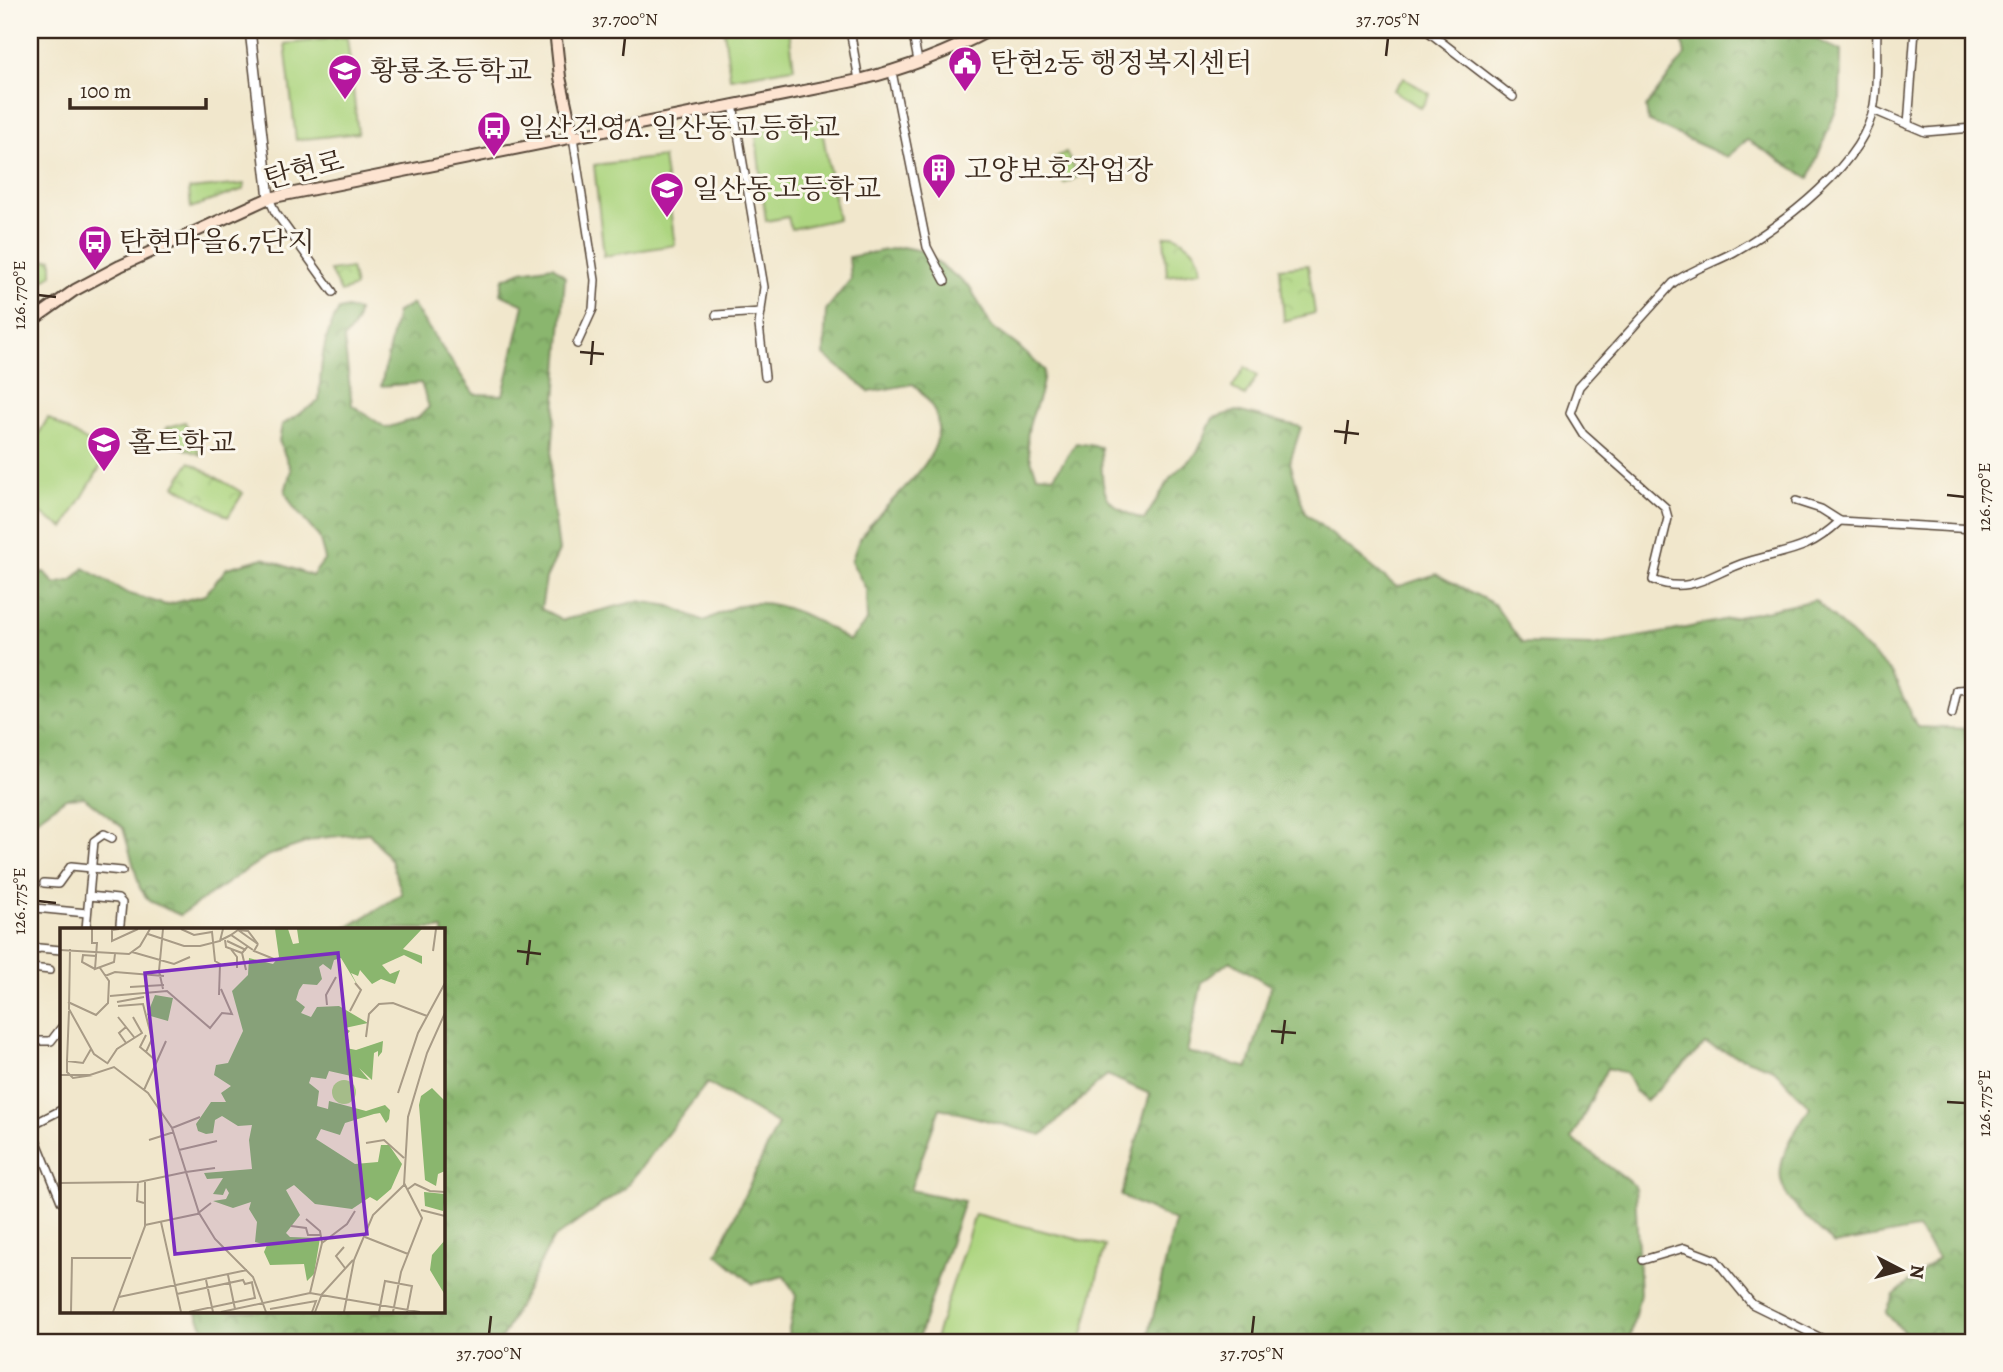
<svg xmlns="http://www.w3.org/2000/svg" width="2003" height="1372" font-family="Alegreya,'Noto Serif KR',serif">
  <defs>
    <pattern id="forest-crowns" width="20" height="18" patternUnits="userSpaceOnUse" patternTransform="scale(1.75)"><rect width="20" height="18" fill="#8ab66e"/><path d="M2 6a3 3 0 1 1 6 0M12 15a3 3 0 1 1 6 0" fill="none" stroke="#72945a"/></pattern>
    <pattern id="park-crowns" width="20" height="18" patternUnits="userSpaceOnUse" patternTransform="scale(1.75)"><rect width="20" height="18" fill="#add580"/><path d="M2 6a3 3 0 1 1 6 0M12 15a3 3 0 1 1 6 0" fill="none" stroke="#96b76e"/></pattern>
  </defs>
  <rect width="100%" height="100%" fill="#fbf7ec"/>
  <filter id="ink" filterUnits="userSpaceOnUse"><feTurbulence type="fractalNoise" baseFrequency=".0143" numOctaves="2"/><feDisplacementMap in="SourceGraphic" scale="14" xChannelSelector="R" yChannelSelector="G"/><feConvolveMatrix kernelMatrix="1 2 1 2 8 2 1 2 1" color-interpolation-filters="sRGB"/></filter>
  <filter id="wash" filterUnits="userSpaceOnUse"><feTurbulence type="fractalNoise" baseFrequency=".00686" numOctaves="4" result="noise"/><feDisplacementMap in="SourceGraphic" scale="28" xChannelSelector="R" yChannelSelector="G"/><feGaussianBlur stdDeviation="1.57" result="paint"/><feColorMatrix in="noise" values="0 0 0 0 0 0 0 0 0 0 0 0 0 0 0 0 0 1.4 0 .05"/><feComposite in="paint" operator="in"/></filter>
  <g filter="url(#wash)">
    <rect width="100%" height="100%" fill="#f1e7cc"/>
    <g fill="#add580" stroke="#74804f" stroke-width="2">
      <polygon points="724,30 789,30 794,68 730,78"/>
      <polygon points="347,37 358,133 296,140 285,44"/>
      <polygon points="820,118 838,219 791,229 788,217 766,221 755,129"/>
      <polygon points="1066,152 1079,176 1064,184 1052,160"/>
      <polygon points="663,157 675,245 604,256 594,165"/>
      <polygon points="1245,367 1257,376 1245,396 1232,388"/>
      <polygon points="48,418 108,454 64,528 30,507 30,449"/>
      <polygon points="975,1214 1105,1246 1081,1342 934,1342"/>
    </g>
    <g fill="url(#forest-crowns)" stroke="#627046" stroke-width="2" fill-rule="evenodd">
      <polygon points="1680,30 1803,30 1811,37 1841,51 1840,100 1809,178 1747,140 1727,157 1648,121 1646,107 1685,55"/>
      <path d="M 902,247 L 922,251 L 970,287 L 991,326 L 1018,346 L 1044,370 C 1041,418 1013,423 1037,475 L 1054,476 L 1076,443 L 1101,447 C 1103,493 1098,503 1144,520 L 1171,477 L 1197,453 L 1213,418 L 1237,411 L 1301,427 L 1290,462 L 1305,513 L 1397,587 L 1436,574 L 1494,604 L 1522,643 L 1593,645 L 1672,631 L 1815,600 L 1892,673 L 1917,727 L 1973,729 L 1973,1342 L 1956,1342 L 1955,1338 L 1940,1342 L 1913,1342 L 1886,1313 L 1894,1295 L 1938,1258 L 1917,1229 L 1834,1244 C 1773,1188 1763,1181 1810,1107 L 1774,1069 L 1705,1044 L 1646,1101 L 1635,1091 L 1626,1073 L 1607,1068 L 1572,1139 L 1635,1186 L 1640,1294 L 1629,1342 L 1147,1342 L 1175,1221 L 1121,1196 L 1150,1094 L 1107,1075 L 1042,1135 L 940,1108 L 910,1190 L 964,1201 L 917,1342 L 792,1342 L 788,1334 L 796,1296 L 784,1276 L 753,1284 L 717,1254 L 778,1124 L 707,1083 L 625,1188 L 552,1240 L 500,1342 L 210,1342 L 196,1311 L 443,1311 L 443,929 L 345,929 L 402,894 L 391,860 L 369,833 L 320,838 L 267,856 L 180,915 L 149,901 L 140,888 L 123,828 L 84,797 L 66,798 L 31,823 L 30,834 L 30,572 L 44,572 L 55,584 L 73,580 L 84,568 L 127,593 L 166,605 L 205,595 L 227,568 L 264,558 L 312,576 L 325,559 L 319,537 L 294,508 L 285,492 L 291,470 L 279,441 L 282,425 L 319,401 C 321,368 321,339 339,310 L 347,308 L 358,311 L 356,323 L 344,339 L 352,405 L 386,428 L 418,418 L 429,407 L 421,383 L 381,386 L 397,312 L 412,304 L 474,394 L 503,395 L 524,305 L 500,294 L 503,279 L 522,271 L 553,266 L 565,277 L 550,482 L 559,551 L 546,578 L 541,609 L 563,620 L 638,601 L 670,606 L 704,621 C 717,615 732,606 746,604 C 781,598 822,622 849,641 L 867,621 L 866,589 L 851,561 C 854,555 856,547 859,541 C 886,491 984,446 913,384 L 870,392 L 824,355 L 826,310 L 851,279 L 849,257 ZM 1230,961 L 1271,986 L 1248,1068 L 1187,1052 L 1202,982 Z"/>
    </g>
    <g fill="url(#park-crowns)" stroke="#74804f" stroke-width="2">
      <polygon points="1404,78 1430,94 1421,108 1393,90"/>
      <polygon points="244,184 244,189 191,208 189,189"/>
      <path d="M 1174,235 C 1189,244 1201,252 1201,271 L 1167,276 L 1164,237 Z"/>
      <polygon points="52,259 52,275 30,288 30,262"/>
      <polygon points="1308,265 1315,313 1284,321 1280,268"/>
      <polygon points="351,268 355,287 341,292 330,271"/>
      <polygon points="185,422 201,455 172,444 166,428"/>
      <polygon points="190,462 243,493 228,517 175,486"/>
    </g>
  </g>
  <g filter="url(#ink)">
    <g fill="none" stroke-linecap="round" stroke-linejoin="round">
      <g stroke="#564638" stroke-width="10">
        <g id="minor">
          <polyline points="850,30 859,80"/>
          <polyline points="912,30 918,61"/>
          <polyline points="1426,30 1513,97"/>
          <polyline points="892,72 927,247 945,281"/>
          <polyline points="733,104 764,287 759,325 765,377"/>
          <polyline points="1873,110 1925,132 1973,128"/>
          <polyline points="1908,125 1915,30"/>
          <polyline points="1971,128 1973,103"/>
          <polyline points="573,137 595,280 593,309 577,344"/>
          <polyline points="269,198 275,212 333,292"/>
          <polyline points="716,315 761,312"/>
          <polyline points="1796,501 1821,509 1840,521 1973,529"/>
          <path d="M 1840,521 C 1805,553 1789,549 1747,562 C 1713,572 1692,596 1653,580 L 1668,518 L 1665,507 L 1583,434 L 1570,413 L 1579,387 L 1673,283 C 1692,269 1714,263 1734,252 C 1783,224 1865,163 1874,105 C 1878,81 1876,54 1877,30"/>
          <polyline points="1971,651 1973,652"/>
          <polyline points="1952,714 1957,690 1973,689"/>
          <polyline points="44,883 58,884 71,866 122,871"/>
          <polyline points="89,896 118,899 122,903 120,924"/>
          <polyline points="35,908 87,913"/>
          <polyline points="86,929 94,841 104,834 112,838"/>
          <polyline points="31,968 50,970"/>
          <polyline points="30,977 32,953 39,948 61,950"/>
          <polyline points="30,1041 51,1041 61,1028"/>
          <polyline points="30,1125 61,1201"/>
          <polyline points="30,1126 61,1110"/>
          <polyline points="1643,1260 1684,1248 1716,1260 1752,1304 1829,1342"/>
        </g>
      </g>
      <g stroke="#564638" stroke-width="12">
        <polyline id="tertiary" points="250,30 269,198"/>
      </g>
      <g stroke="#564638" stroke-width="14">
        <g id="secondary">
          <polyline points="555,30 560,77 573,137"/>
          <path d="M 30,322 L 75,290 L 120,266 L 269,198 L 859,80 C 904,69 949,52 990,30"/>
        </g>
      </g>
      <use href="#minor" stroke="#fff" stroke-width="7"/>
      <use href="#tertiary" stroke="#fff" stroke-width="9"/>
      <use href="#secondary" stroke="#fde4d1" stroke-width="10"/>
    </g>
  </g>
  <path fill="none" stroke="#3b2a1e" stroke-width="2.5" d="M 623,56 L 625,38M 1386,56 L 1388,38M 38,295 L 56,297M 580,352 L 604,354M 591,365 L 593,341M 1334,431 L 1359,434M 1345,444 L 1348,420M 1947,495 L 1965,497M 38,901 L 56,903M 517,951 L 541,954M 527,965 L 530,940M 1271,1031 L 1296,1033M 1282,1044 L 1285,1020M 1947,1102 L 1965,1103M 489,1334 L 491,1316M 1252,1334 L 1254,1316"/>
  <defs>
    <g id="civic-pin" transform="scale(1.75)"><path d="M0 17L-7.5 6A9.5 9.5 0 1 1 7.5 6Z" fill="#b5179e" stroke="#fbf7ec"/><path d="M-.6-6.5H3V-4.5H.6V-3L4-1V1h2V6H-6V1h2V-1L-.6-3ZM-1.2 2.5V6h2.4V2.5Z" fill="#fff"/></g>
    <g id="school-pin" transform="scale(1.75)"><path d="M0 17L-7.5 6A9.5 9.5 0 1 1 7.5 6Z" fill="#b5179e" stroke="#fbf7ec"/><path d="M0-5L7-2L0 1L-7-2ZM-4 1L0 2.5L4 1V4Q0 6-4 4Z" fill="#fff"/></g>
    <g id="bus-pin" transform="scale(1.75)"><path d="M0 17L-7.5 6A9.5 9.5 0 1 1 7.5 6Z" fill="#b5179e" stroke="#fbf7ec"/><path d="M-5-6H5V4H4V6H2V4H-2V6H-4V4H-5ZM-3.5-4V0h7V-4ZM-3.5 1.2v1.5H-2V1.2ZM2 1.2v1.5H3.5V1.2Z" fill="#fff"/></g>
    <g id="building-pin" transform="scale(1.75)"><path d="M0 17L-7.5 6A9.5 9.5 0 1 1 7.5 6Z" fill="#b5179e" stroke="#fbf7ec"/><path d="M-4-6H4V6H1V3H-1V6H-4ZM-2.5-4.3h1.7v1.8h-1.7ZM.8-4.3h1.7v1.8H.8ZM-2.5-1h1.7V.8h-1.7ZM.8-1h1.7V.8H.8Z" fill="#fff"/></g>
  </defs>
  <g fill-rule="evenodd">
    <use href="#civic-pin" x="965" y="63"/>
    <use href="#school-pin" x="345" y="71"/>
    <use href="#bus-pin" x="494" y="128"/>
    <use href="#building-pin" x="939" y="170"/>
    <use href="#school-pin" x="667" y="189"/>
    <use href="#bus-pin" x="95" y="242"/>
    <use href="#school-pin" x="104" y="443"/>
  </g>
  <g text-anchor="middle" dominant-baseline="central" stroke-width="6" stroke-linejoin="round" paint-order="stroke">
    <g font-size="28" fill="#3b2a1e" stroke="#fbf7ec" text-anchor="start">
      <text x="990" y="63">탄현2동 행정복지센터</text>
      <text x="370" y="71">황룡초등학교</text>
      <text x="518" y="128">일산건영A.일산동고등학교</text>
      <text x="964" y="170">고양보호작업장</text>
      <text x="692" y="189">일산동고등학교</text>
      <text x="119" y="242">탄현마을6.7단지</text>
      <text x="128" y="443">홀트학교</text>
    </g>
    <g font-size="28" fill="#3b2a1e" stroke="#fbf7ec">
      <text transform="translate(304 170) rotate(-14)">탄현로</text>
    </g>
  </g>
  <g transform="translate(60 928)">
    <rect width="385" height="385" fill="#f1e7cc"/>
    <path d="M272 164a12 12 0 1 1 24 0a12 12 0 1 1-24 0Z" fill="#add580"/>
    <path d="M 215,1 L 228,1 L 233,16 L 239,15 L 237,1 L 362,1 L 343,21 L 362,28 L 362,36 L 344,27 L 322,37 L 330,46 L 340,42 L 335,56 L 321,51 L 312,56 L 300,42 L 298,48 L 291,45 L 299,60 L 281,30 L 274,32 L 271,42 L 263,36 L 259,39 L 262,51 L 257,57 L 243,56 L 239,62 L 236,72 L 245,79 L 241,85 L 251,89 L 257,79 L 279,78 L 308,95 L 285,100 L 290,103 L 285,109 L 289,112 L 286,120 L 296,122 L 323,113 L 322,124 L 318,129 L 318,123 L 314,125 L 312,152 L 299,140 L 309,152 L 269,143 L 266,151 L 251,149 L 249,155 L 259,163 L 257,178 L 268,181 L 269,173 L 306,183 L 325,177 L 330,182 L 329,191 L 326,195 L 320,185 L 314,186 L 285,195 L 280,207 L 261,201 L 256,211 L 295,236 L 318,234 L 321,217 L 329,217 L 342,236 L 331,261 L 317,273 L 310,269 L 292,281 L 255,276 L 234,257 L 226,262 L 240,287 L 226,305 L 230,309 L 260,310 L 254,346 L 247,353 L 244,336 L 210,337 L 204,324 L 207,317 L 195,314 L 197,294 L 189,281 L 191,274 L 173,280 L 153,273 L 166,271 L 169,265 L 166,260 L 163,267 L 153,266 L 163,250 L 147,251 L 144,245 L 192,241 L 189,212 L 192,197 L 178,198 L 162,188 L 155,192 L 153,205 L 146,206 L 138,203 L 136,196 L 151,174 L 166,174 L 161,165 L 171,158 L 154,147 L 156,137 L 168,135 L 183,103 L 172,63 L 188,47 L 189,30 L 213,36 L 219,29 ZM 95,67 L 113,70 L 108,93 L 87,87 ZM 372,160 L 385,173 L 385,243 L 378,246 L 376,258 L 365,252 L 359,177 L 361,168 ZM 364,264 L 385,266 L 383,283 L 365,278 ZM 385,312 L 385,367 L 370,342 L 372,327 Z" fill="#8ab66e"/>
    <path fill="none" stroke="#a89b86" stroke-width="2" d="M 32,1 L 32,15 L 37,15 L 35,41 L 54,34 L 55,26M 59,1 L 52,2 L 52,13 L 78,1M 121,1 L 134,7 L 152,4 L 155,33 L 160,36 L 159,67M 88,6 L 124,18 L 140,18 L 160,13 L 163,1M 171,7 L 178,2 L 198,16 L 188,3 L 178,2M 161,12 L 171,7 L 193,22M 165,12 L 166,19 L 182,25M 167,13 L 186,22M 198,16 L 194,23 L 214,31M 170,20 L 177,29 L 177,40M 10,21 L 9,81 L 34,126 L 47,135M 0,22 L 69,26 L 80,18 L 90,1M 373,23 L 376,1M 72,24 L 114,36 L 130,29M 35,41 L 22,34 L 23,27 L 36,28M 186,42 L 182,25 L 188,18M 45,48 L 55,44 L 104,48M 70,59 L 104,57M 103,61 L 99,43 L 103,1M 50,68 L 107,63 L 150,100 L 162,85 L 172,86 L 161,61M 8,74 L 36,87 L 48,75 L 49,53 L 40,40M 57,74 L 84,69M 267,77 L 266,67 L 276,49M 58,78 L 83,76 L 92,111 L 86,124 L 94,131M 290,83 L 301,62 L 295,55M 58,89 L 74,109M 306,109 L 309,86 L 319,76 L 333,75 L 367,88M 66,115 L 59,105 L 66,99M 31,121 L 23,135 L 7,133 L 7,144 L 13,150 L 33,147M 86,124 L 80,119 L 86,107M 7,133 L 9,83M 47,136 L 57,121 L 82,105 L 73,89M 0,144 L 0,167M 0,147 L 30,147 L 54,139 L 88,165 L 112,200 L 139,285 L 155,311 L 193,349 L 206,384M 84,162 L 106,113M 338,165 L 358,105 L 385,55M 0,168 L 0,191M 112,200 L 140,189M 89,212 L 114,204M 306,215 L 324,212 L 344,230M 119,222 L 157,213M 126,244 L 155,240M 78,254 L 77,273 L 84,275M 0,255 L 79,254 L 126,244M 348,261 L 355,256 L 370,263 L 385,264M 361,282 L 385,288M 246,291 L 260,303 L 262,315 L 250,365M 101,294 L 121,384M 85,297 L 137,286 L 151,275M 231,298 L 246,300 L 248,307 L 260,307M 305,309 L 348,326M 262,315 L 287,296 L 295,283M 284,319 L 276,328 L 285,340M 168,347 L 175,381M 146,352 L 153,384M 117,366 L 183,352 L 185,356 L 193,354M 59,369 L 187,342M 210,381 L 256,373 L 252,384M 11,384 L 12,330 L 71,330M 53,384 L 85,298 L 85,253M 129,384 L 195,370 L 192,355M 161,384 L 250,365 L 360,384M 255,384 L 262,366 L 293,332M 284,384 L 294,332 L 313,287 L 344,257 L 348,189 L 367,125 L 385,85M 319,384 L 325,353 L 352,358 L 347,384M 333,384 L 341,344 L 362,290 L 344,255"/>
    <path fill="#7b2cbf" fill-opacity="0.15" stroke="#7b2cbf" stroke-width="3.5" d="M 278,25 L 307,306 L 115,326 L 85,45 Z"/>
    <rect width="385" height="385" fill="none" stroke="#3b2a1e" stroke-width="3.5"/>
  </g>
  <rect width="2003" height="1372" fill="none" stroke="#fbf7ec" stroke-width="77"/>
  <g transform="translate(1901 1270) rotate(96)" stroke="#fbf7ec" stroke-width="5" paint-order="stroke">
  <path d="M0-5L12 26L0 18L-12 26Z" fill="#3b2a1e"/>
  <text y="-10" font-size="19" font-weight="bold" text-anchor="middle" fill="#3b2a1e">N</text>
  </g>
  <path d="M70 98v10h136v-10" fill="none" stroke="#3b2a1e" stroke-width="3.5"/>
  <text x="80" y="98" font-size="21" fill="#3b2a1e" stroke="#fbf7ec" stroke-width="5" paint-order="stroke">100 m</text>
  <rect x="38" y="38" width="1927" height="1296" fill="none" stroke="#3b2a1e" stroke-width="2.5"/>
  <g font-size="18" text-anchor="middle" fill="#3b2a1e">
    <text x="625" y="25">37.700°N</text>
    <text x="1388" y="25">37.705°N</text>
    <text transform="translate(19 295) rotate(-90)" y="6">126.770°E</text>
    <text transform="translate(1984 497) rotate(-90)" y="6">126.770°E</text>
    <text transform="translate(19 901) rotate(-90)" y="6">126.775°E</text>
    <text transform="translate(1984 1103) rotate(-90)" y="6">126.775°E</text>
    <text x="489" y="1359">37.700°N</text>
    <text x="1252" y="1359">37.705°N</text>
  </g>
</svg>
